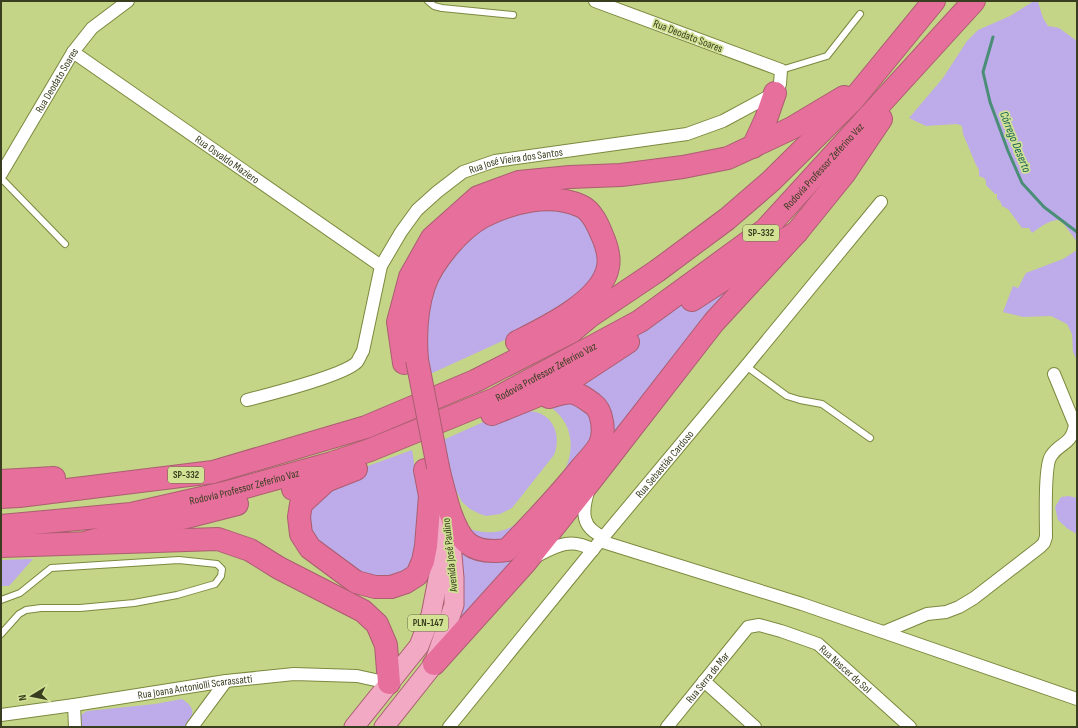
<svg xmlns="http://www.w3.org/2000/svg" width="1078" height="728" font-family="'Sofia Sans Condensed',sans-serif">
  <rect width="100%" height="100%" fill="#c5d588"/>
  <g fill="#beabe9">
    <path d="M 1034,1 L 1038,2 L 1043,18 L 1048,26 L 1059,28 L 1077,41 L 1077,242 L 1061,220 C 1050,219 1040,227 1032,233 L 1029,228 L 1022,228 L 1008,209 L 1002,206 L 1000,201 L 997,199 L 997,194 L 995,194 L 986,185 L 986,181 L 984,178 L 979,176 L 979,170 L 976,165 L 963,134 L 962,126 L 957,124 L 926,126 L 909,118 L 943,78 L 967,41 L 978,30 L 1010,16 Z"/>
    <polygon points="544,205 582,217 601,256 593,288 520,333 428,375 421,347 434,277 484,224"/>
    <path d="M 778,237 L 451,638 L 463,526 C 484,536 504,534 523,520 L 564,472 C 578,443 570,416 541,401 Z"/>
    <polygon points="1077,250 1077,360 1073,352 1072,334 1067,324 1051,316 1023,317 1003,312 1013,286 1018,288 1026,273 1063,259"/>
    <path d="M 508,411 C 517,411 527,410 536,412 C 555,417 561,438 554,455 L 512,508 L 500,514 L 486,516 L 480,514 L 470,509 L 462,502 L 448,475 L 443,440 Z"/>
    <polygon points="412,450 418,486 419,549 417,556 405,573 371,581 311,536 307,513 332,479"/>
    <polygon points="1069,496 1077,498 1077,534 1068,529 1058,520 1055,507 1061,497"/>
    <polygon points="33,559 9,586 1,586 1,560"/>
    <path d="M 182,699 C 196,708 194,714 187,727 L 81,727 L 81,715 L 87,711 L 155,704 Z"/>
  </g>
  <g fill="none" stroke-linecap="round" stroke-linejoin="round">
    <polyline stroke="#4a8e77" stroke-width="3" points="993,37 983,72 990,102 1008,151 1022,183 1044,207 1077,232"/>
    <g stroke="#7b893e" stroke-width="8">
      <g id="lane">
        <polyline points="428,1 434,6 442,8 513,15"/>
        <polyline points="781,70 827,56 860,14"/>
        <polyline points="1,178 65,244"/>
        <polyline points="746,366 787,396 800,400 822,404 870,438"/>
        <polyline points="1,600 20,593 51,568 179,560 217,564 222,569 221,576 215,584 177,595 134,603 80,608 41,608 26,610 19,614 1,634"/>
      </g>
    </g>
    <g stroke="#7b893e" stroke-width="14">
      <g id="street">
        <path id="s1" d="M 73,52 L 381,266"/>
        <path id="s2" d="M 1,174 L 73,52 L 92,28 L 128,1"/>
        <path id="s3" d="M 247,400 C 267,395 345,375 357,362 C 359,359 361,354 363,351 L 381,266 L 401,232 L 417,210 L 437,192 L 463,172 L 495,161 L 687,134 L 723,121 L 775,93 L 780,84 L 781,70 L 595,1"/>
        <path d="M 588,492 C 582,512 581,528 604,537"/>
        <polyline points="600,541 802,604 1077,699"/>
        <path d="M 535,557 C 556,546 570,537 593,550"/>
        <path d="M 884,632 L 927,614 L 946,612 L 959,607 L 974,598 L 1040,547 L 1044,543 L 1046,537 C 1046,521 1044,466 1051,456 C 1060,442 1071,446 1075,425 L 1054,374"/>
        <polyline points="704,681 755,727"/>
        <polyline points="74,705 75,727"/>
        <path id="s4" d="M 1,715 L 74,705 L 226,681 L 294,674 L 357,676 L 389,683"/>
        <polyline points="192,727 226,681"/>
        <path id="s5" d="M 449,727 L 600,541 L 746,366 L 881,202"/>
        <path id="s6" d="M 667,727 L 748,627 L 759,625 L 781,631 L 818,644 L 910,727"/>
      </g>
    </g>
    <g stroke="#aa5e70" stroke-width="21">
      <g id="primary">
        <polyline points="354,727 419,646 431,615 440,569 434,521"/>
        <polyline points="384,727 434,664 454,605 454,578 451,544 446,514"/>
      </g>
    </g>
    <g stroke="#aa5e70" stroke-width="24">
      <g id="highway">
        <polyline points="753,147 766,119 775,93"/>
        <polyline points="692,300 797,232"/>
        <path d="M 417,360 C 415,335 416,310 424,286 C 432,262 460,229 482,217 C 511,202 550,192 581,206 C 592,211 598,225 602,235 C 606,244 610,257 608,267 C 602,301 545,328 517,342"/>
        <polyline points="404,363 398,322 410,277 432,238 478,197 519,182 570,177 621,175 683,167 728,158 792,128 844,97"/>
        <polyline points="492,414 561,386 628,342"/>
        <path d="M 438,467 C 441,481 445,495 449,509 C 460,542 470,555 507,550 C 533,523 558,497 581,468 C 587,461 596,452 600,444 C 605,433 603,411 593,404 C 574,390 571,390 549,397"/>
        <polyline points="1,481 54,478"/>
        <polyline points="325,482 301,504 299,517 301,534 310,548 356,582 375,587 391,587 406,582 417,575 423,561 426,546 430,496 425,470"/>
        <polyline points="293,489 328,480 356,469"/>
        <polyline points="1,497 19,496 213,472 366,427 475,381 571,332 590,316 657,271 727,219 771,181 852,101 934,1"/>
        <path id="s7" d="M 1,526 L 131,514 L 224,493 L 332,463 L 370,450 L 495,399 L 640,321 L 765,230 L 974,1"/>
        <polyline points="88,542 237,504"/>
        <polyline points="1,546 218,539 250,550 279,568 363,611 377,624 386,645 389,683"/>
        <polyline points="434,664 525,563 592,479 714,322 797,232 844,174 881,119"/>
      </g>
    </g>
    <use href="#lane" stroke="#fff" stroke-width="6"/>
    <use href="#street" stroke="#fff" stroke-width="12"/>
    <use href="#primary" stroke="#f1a9c4" stroke-width="19"/>
    <use href="#highway" stroke="#e76f9c" stroke-width="22"/>
    <g stroke="#aa5e70" stroke-width="24" stroke-linecap="butt">
      <polyline id="highway-bridge" points="417,360 438,467"/>
    </g>
    <use href="#highway-bridge" stroke="#e76f9c" stroke-width="22"/>
  </g>
  <g text-anchor="middle" dominant-baseline="central" stroke-width="3.5" stroke-linejoin="round" paint-order="stroke">
    <g fill="#d2e295" stroke="#666f42" stroke-width="1">
      <rect x="743" y="225" width="36" height="16" rx="3"/>
      <rect x="168" y="467" width="36" height="16" rx="3"/>
      <rect x="408" y="615" width="40" height="16" rx="3"/>
    </g>
    <g font-size="10" font-weight="bold" fill="#383e1f">
      <text x="761" y="233">SP-332</text>
      <text x="186" y="475">SP-332</text>
      <text x="428" y="623">PLN-147</text>
    </g>
    <g font-size="11" fill="#383e1f" stroke="#d2e295">
      <text transform="translate(688 36) rotate(21)">Rua Deodato Soares</text>
      <text stroke="none"><textPath href="#s2" startOffset="109">Rua Deodato Soares</textPath></text>
      <text stroke="none"><textPath href="#s1" startOffset="188">Rua Osvaldo Maziero</textPath></text>
      <text stroke="none"><textPath href="#s3" startOffset="397">Rua José Vieira dos Santos</textPath></text>
      <text stroke="none"><textPath href="#s7" startOffset="919">Rodovia Professor Zeferino Vaz</textPath></text>
      <text stroke="none"><textPath href="#s7" startOffset="571">Rodovia Professor Zeferino Vaz</textPath></text>
      <text stroke="none"><textPath href="#s5" startOffset="340">Rua Sebastião Cardoso</textPath></text>
      <text stroke="none"><textPath href="#s7" startOffset="247">Rodovia Professor Zeferino Vaz</textPath></text>
      <text transform="translate(450 555) rotate(-96)">Avenida José Paulino</text>
      <text stroke="none"><textPath href="#s6" startOffset="239">Rua Nascer do Sol</textPath></text>
      <text stroke="none"><textPath href="#s6" startOffset="64">Rua Serra do Mar</textPath></text>
      <text stroke="none"><textPath href="#s4" startOffset="196">Rua Joana Antoniolli Scarassatti</textPath></text>
    </g>
    <g font-size="12" font-style="italic" fill="#176355" stroke="#d2e295">
      <text transform="translate(1015 142) rotate(68)">Córrego Deserto</text>
    </g>
  </g>
  <rect width="1078" height="728" fill="none" stroke="#383e1f" stroke-width="4"/>
  <g transform="translate(32 696) rotate(260)" stroke="#d2e295" stroke-width="3" paint-order="stroke">
  <path d="M0-3L7 15L0 10L-7 15Z" fill="#383e1f"/>
  <text y="-6" font-size="11" font-weight="bold" text-anchor="middle" fill="#383e1f">N</text>
  </g>
</svg>
